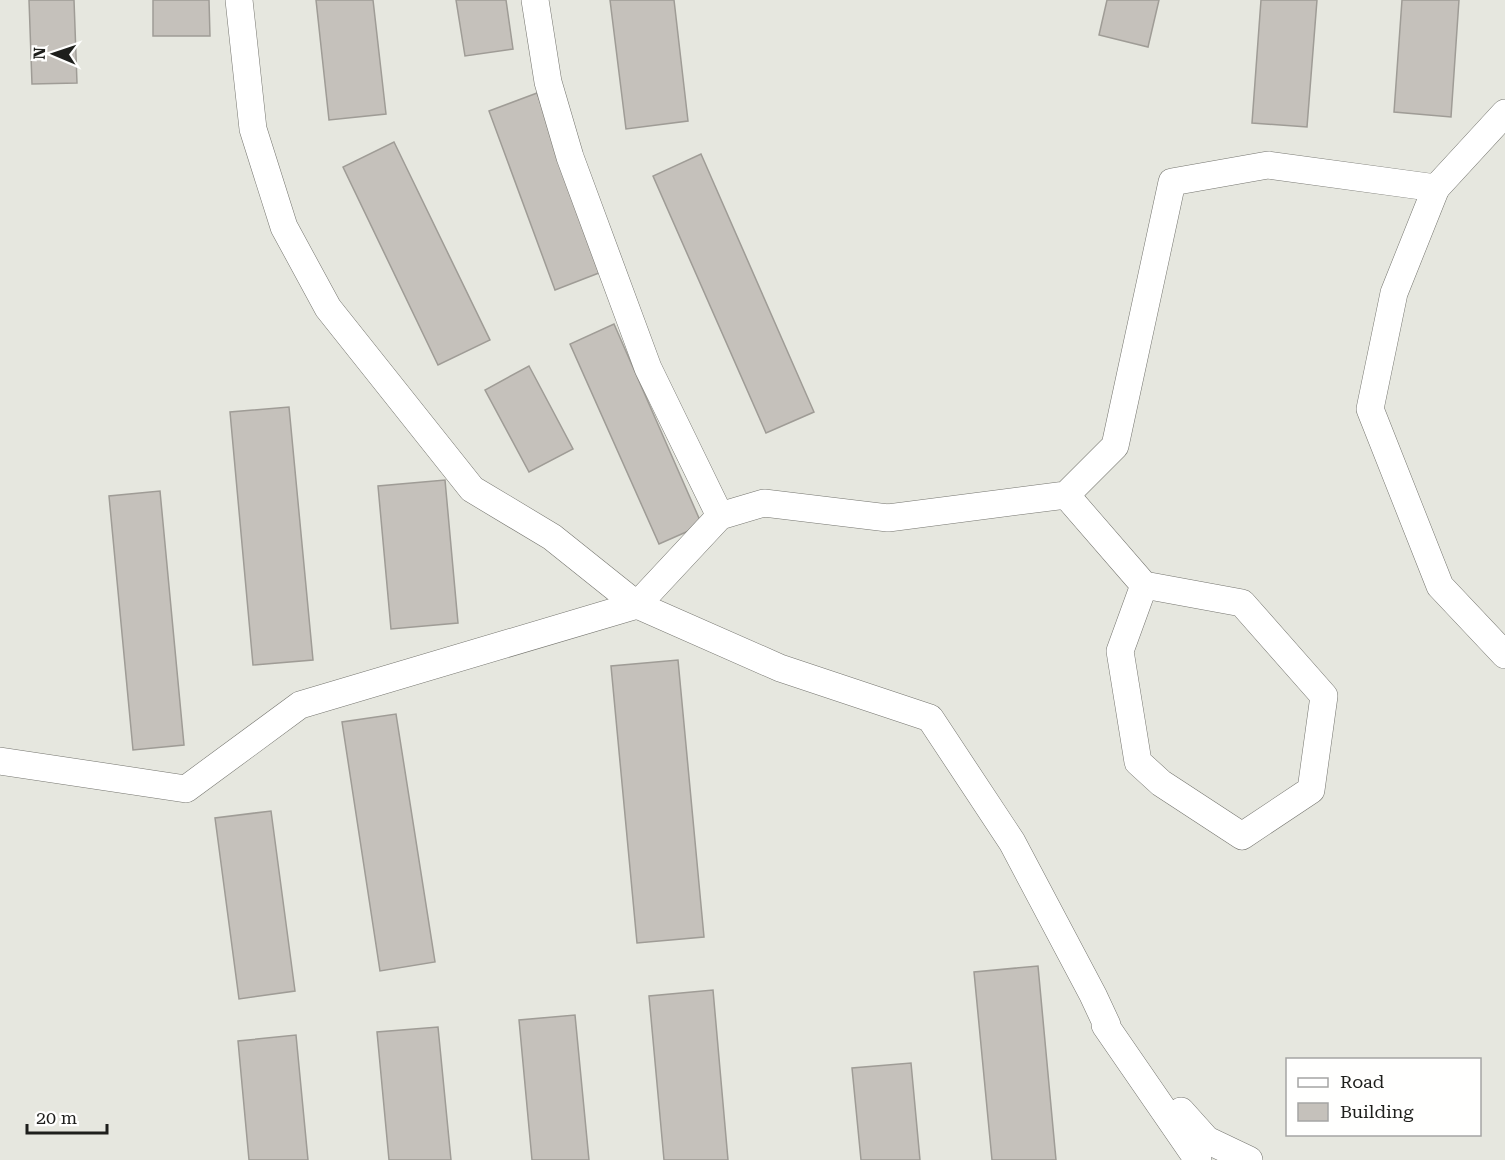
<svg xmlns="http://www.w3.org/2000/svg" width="1505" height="1160" font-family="'Roboto Serif',serif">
  <rect width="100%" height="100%" fill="#e6e7df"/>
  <g fill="#c5c1bb" stroke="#9f9c96" stroke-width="1.5">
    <polygon points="29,0 74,0 77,83 32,84"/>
    <polygon points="153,0 209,0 210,36 153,36"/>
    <polygon points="316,0 373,0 386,114 329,120"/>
    <polygon points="456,0 506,0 513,49 465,56"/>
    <polygon points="610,0 674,0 688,121 626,129"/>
    <polygon points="1107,0 1159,0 1148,47 1099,35"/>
    <polygon points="1261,0 1317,0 1307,127 1252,123"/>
    <polygon points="1402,0 1459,0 1451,117 1394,112"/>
    <polygon points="537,93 604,271 555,290 489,111"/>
    <polygon points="394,142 490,340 438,365 343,167"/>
    <polygon points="701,154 814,412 766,433 653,176"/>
    <polygon points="614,324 702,525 659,544 570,344"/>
    <polygon points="529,366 573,449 529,472 485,390"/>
    <polygon points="289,407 313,660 253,665 230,412"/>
    <polygon points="445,480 458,623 391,629 378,486"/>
    <polygon points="160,491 184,745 133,750 109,496"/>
    <polygon points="678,660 704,937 637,943 611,666"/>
    <polygon points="396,714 435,962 380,971 342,722"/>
    <polygon points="271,811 295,991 239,999 215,818"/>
    <polygon points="1038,966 1056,1160 992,1160 974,972"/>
    <polygon points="713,990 728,1160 664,1160 649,996"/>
    <polygon points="575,1015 589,1160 532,1160 519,1020"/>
    <polygon points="438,1027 451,1160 389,1160 377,1032"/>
    <polygon points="296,1035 308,1160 249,1160 238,1041"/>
    <polygon points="911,1063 920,1160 861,1160 852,1068"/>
  </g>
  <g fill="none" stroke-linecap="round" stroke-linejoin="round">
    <g stroke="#75756f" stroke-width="28">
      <g id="minor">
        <polyline points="239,0 253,129 284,227 328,308 472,489 552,537 637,605 780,668 930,718 1012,842 1093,995 1107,1025 1105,1025 1198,1160"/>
        <polyline points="535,0 548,82 570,157 648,368 720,516"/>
        <polyline points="1436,188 1394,293 1370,409 1440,586 1505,655"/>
        <polyline points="1066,495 1144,585 1120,651 1138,762 1161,783 1242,836 1311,790 1324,696 1242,603 1144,585"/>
        <polyline points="0,761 186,789 300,705 637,605 720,516 764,503 888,518 1066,495 1115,446 1172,182 1268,165 1436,188 1505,113"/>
        <polyline points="1181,1111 1207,1140 1249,1160"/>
      </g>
    </g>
    <use href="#minor" stroke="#fff" stroke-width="27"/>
  </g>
  <rect x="1286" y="1058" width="195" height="78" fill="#fffffe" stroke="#a5a5a4" stroke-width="1.5"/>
  <rect x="1298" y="1078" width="30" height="9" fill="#ffffff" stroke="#a5a5a4" stroke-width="1.5"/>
  <text x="1340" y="1088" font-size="18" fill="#1e1f1c">Road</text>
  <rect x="1298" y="1103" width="30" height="18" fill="#c5c1bb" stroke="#a5a5a4" stroke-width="1.5"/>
  <text x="1340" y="1118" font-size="18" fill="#1e1f1c">Building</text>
  <g transform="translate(54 54) rotate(272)" stroke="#fffffe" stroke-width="4.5" paint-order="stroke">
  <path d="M0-4.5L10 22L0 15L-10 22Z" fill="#1e1f1c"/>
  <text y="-9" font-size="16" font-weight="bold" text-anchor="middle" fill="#1e1f1c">N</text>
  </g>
  <path d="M27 1124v9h80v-9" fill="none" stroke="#1e1f1c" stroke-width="3"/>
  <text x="36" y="1124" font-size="18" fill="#1e1f1c" stroke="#fffffe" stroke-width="4.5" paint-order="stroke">20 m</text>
</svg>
